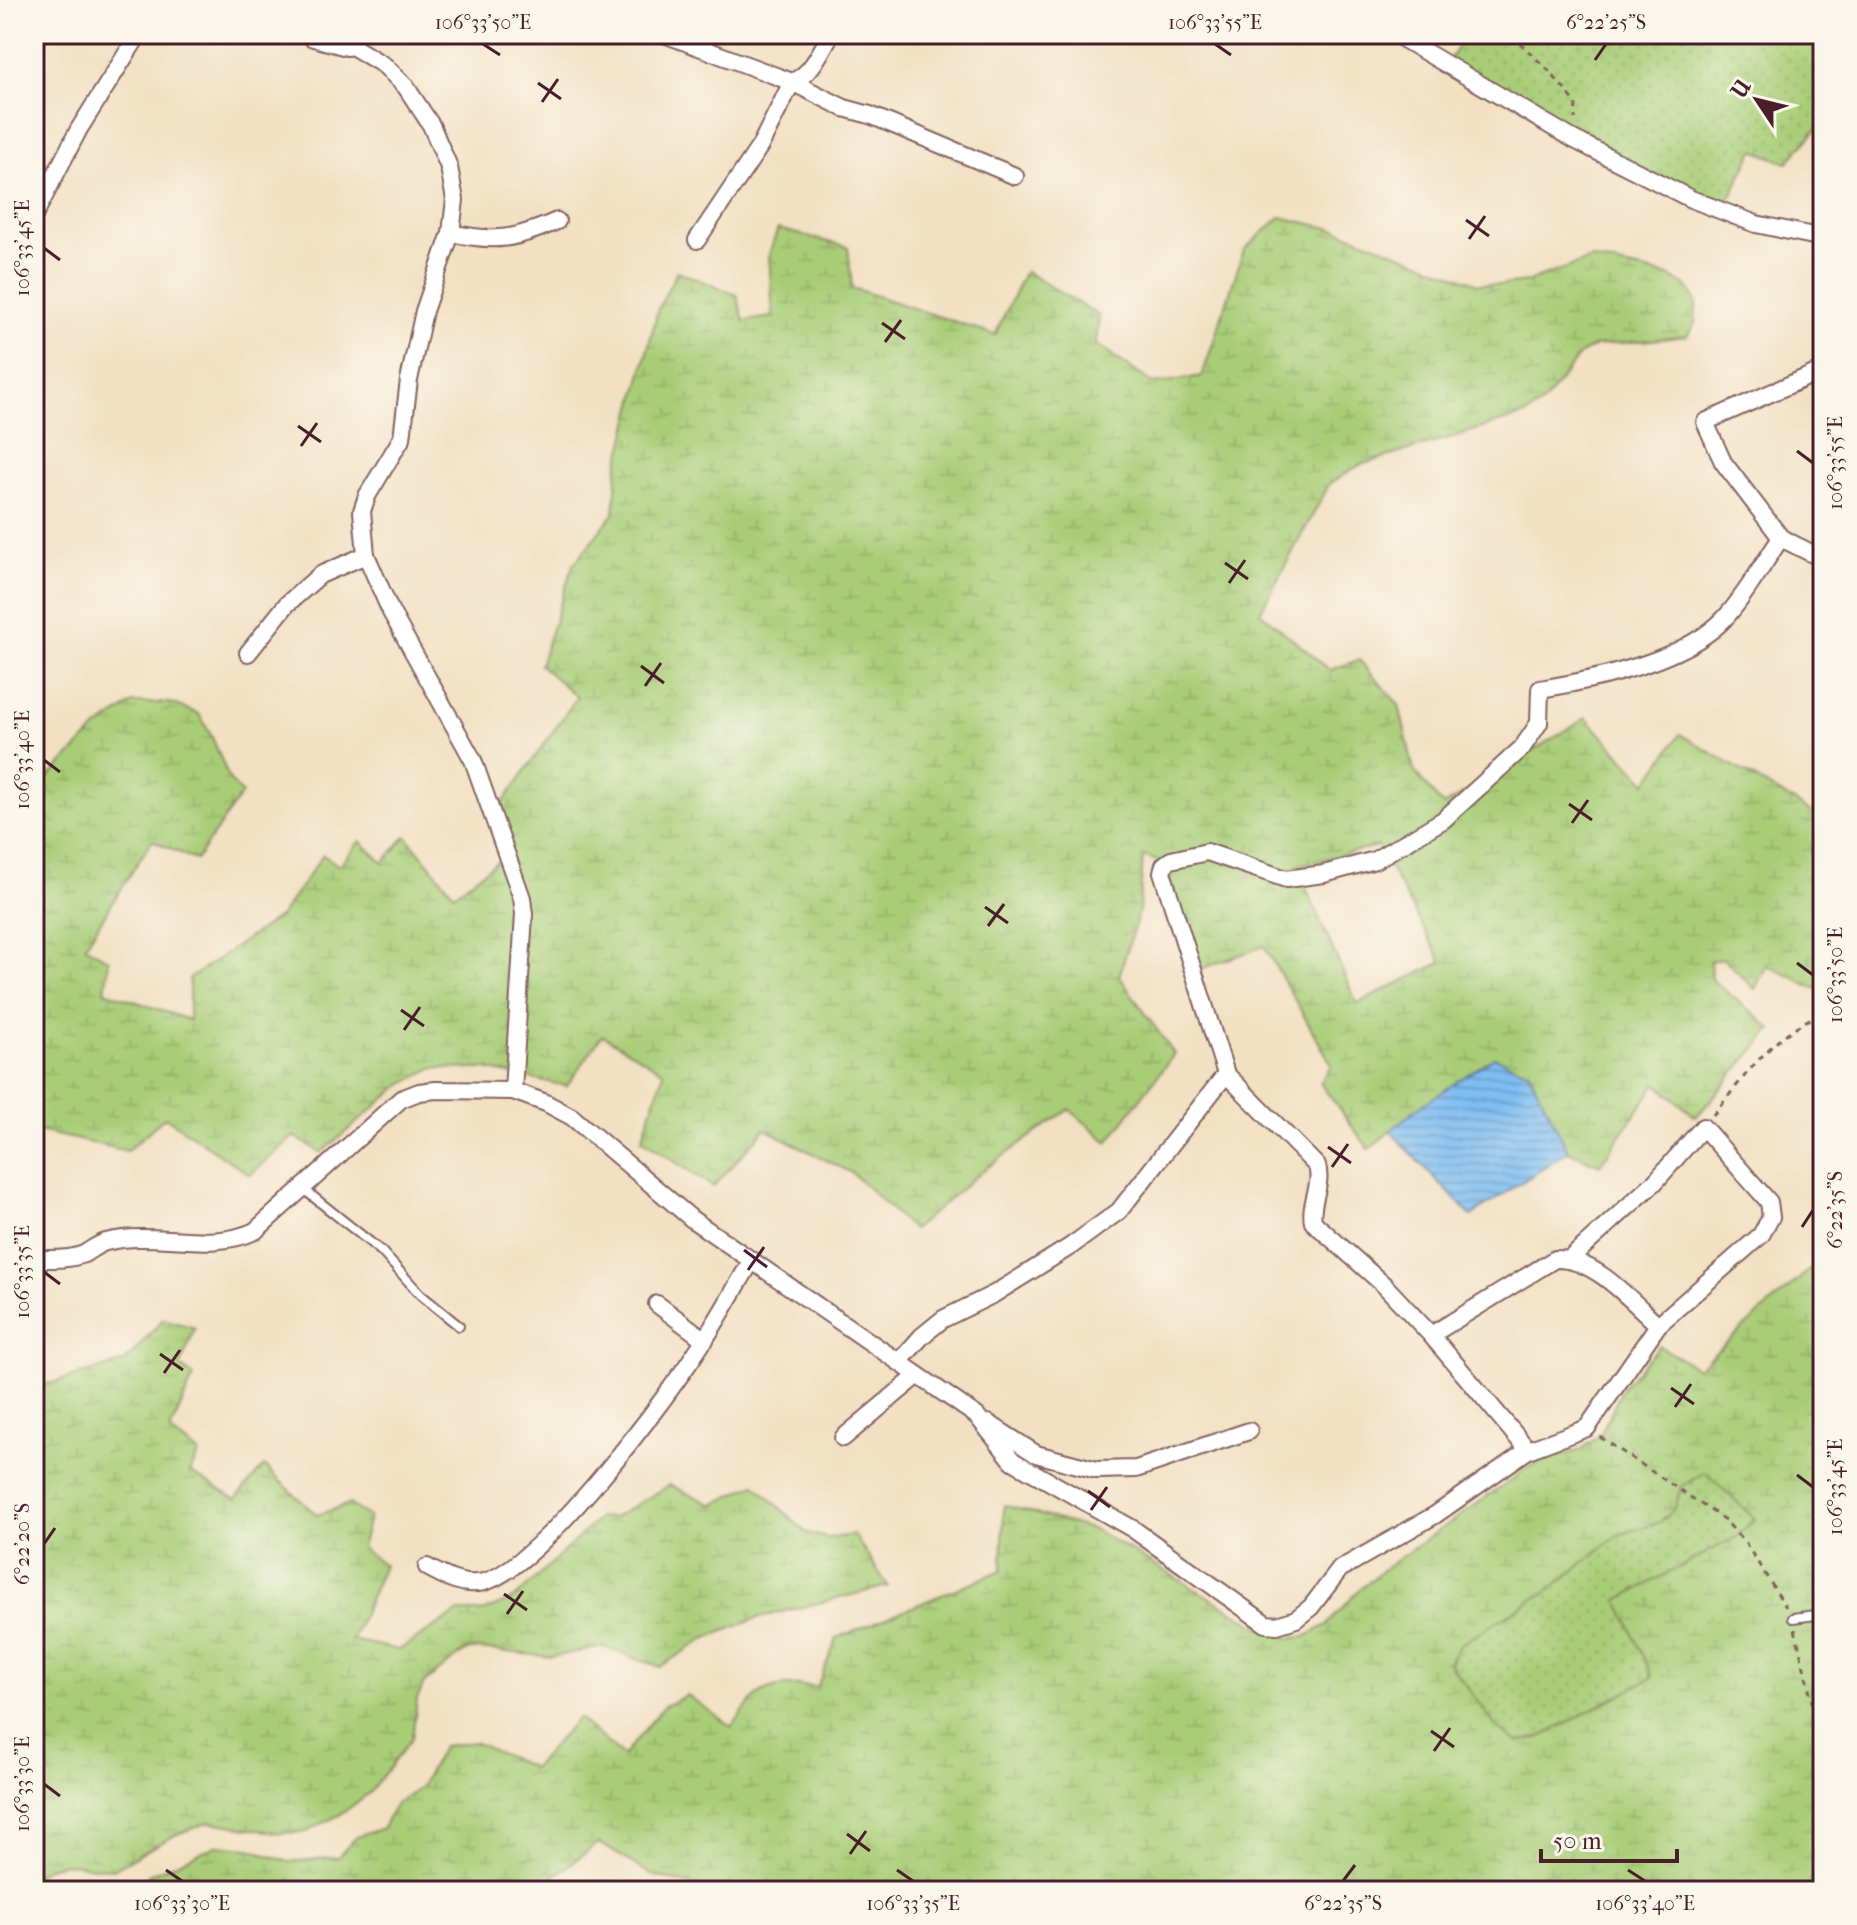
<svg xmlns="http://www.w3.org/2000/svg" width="1857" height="1925" font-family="'IM FELL French Canon',serif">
  <defs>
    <pattern id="grass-dots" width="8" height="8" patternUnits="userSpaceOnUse" patternTransform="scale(2)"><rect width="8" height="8" fill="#a9cd77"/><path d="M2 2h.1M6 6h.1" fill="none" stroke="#93b067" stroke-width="1.8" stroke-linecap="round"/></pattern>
    <pattern id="wetland-marsh" width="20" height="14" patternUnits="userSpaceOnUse" patternTransform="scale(2)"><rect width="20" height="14" fill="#a9cd77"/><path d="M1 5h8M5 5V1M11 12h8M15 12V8" fill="none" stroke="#93b067"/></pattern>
    <pattern id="water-rules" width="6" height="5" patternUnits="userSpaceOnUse" patternTransform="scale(2)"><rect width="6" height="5" fill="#7ebdf2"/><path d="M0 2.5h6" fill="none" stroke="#6999c4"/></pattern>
  </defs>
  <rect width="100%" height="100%" fill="#fbf7ec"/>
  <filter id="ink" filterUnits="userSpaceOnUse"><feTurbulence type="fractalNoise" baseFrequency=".0125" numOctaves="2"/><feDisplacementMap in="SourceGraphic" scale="16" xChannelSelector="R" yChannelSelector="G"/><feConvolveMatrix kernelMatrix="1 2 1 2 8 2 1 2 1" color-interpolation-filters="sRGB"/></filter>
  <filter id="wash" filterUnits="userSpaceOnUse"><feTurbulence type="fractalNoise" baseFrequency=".006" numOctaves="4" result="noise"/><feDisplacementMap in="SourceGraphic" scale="32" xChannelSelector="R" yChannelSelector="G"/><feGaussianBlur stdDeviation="1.8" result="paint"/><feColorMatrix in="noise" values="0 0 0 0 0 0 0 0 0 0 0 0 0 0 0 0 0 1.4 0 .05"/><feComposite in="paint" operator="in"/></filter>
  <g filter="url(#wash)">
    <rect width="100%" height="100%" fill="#f2e0c2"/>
    <g fill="url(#grass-dots)" stroke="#7a7651" stroke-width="2">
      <polygon points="1466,34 1823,34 1823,122 1787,163 1754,150 1722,213 1446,65"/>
      <polygon points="1706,1471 1755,1518 1738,1536 1653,1677 1541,1737 1518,1742 1497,1728 1449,1662 1459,1645 1552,1588 1618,1535 1660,1522 1675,1508 1681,1487"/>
    </g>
    <g fill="url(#wetland-marsh)" stroke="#7a7651" stroke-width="2" fill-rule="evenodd">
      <path d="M 1280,217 L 1338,230 L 1478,284 L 1502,285 L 1527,282 L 1591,259 L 1669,276 L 1689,288 L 1696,302 L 1695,323 L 1687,336 L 1595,346 L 1580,354 L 1545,401 L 1528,414 L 1360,465 L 1330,483 L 1260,612 L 1330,670 L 1359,660 L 1399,705 L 1414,771 L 1443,806 L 1586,718 L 1647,783 L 1680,734 L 1823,819 L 1823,992 L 1767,965 L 1755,989 L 1723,958 L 1710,961 L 1711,979 L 1772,1029 L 1696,1117 L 1656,1084 L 1600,1165 L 1568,1151 L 1529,1072 L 1416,1109 L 1369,1149 L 1320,1083 L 1332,1065 L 1264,946 L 1201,969 L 1161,862 L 1143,856 L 1139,912 L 1119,976 L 1174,1054 L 1108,1142 L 1069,1109 L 981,1172 L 913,1230 L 852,1173 L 765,1129 L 713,1187 L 642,1139 L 664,1072 L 602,1035 L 567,1086 L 486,1069 L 432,1068 L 397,1088 L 321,1153 L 294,1136 L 250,1175 L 165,1117 L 127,1151 L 34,1130 L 34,792 L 96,729 L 133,703 L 170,703 L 199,714 L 212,737 L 230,781 L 242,793 L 196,860 L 152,840 L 85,946 L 109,960 L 105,991 L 189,1020 L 189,979 L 280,916 L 323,855 L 339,866 L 360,841 L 383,863 L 406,836 L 454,894 L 509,852 L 498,810 L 577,697 L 540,665 L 573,565 L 614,513 L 618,466 L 658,309 L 677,271 L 737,295 L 744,321 L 773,317 L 769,254 L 778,229 L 848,247 L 852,288 L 995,335 L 1025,271 L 1099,316 L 1096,344 L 1154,384 L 1202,376 L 1244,250 ZM 1378,846 L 1442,962 L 1357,1004 L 1296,866 Z"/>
      <path d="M 1823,1258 L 1823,1891 L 715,1891 L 652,1875 L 599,1843 L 554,1876 L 552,1891 L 136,1891 L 148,1875 L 218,1845 L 248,1848 L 289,1862 L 338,1857 L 356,1837 L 383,1828 L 396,1803 L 420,1788 L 443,1746 L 474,1742 L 533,1768 L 578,1718 L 623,1756 L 664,1706 L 687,1695 L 732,1727 C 759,1687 768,1683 817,1687 L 837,1638 L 1002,1570 L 1004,1505 L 1095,1530 L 1258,1626 L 1288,1638 L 1305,1637 L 1327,1625 L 1358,1591 L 1385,1568 L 1528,1468 L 1547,1458 L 1579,1451 L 1600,1435 L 1623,1387 L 1659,1346 L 1698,1368 ZM 1705,1472 L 1755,1519 L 1738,1536 L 1618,1600 L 1653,1677 L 1541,1737 L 1518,1742 L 1497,1728 L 1449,1663 L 1459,1645 L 1552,1588 L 1618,1535 L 1660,1522 L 1675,1508 L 1681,1487 Z"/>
      <polygon points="163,1319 195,1328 180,1366 194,1376 170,1431 199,1453 190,1472 236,1499 264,1466 317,1515 349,1504 369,1517 361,1548 384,1565 352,1640 399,1650 459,1612 483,1612 515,1598 600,1517 613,1518 670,1485 713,1505 755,1484 807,1533 827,1538 854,1535 888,1586 757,1618 704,1639 660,1667 604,1647 551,1657 479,1649 465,1651 424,1683 417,1699 412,1738 370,1792 343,1813 306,1832 282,1833 209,1822 177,1834 113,1869 62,1863 45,1869 34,1876 34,1388 125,1362"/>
    </g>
    <polygon fill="url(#water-rules)" stroke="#646e8e" stroke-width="2" points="1494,1057 1529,1072 1568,1151 1471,1216 1390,1131 1416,1109"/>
  </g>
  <g filter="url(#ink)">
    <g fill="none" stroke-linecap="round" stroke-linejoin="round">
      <g stroke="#856360" stroke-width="12">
        <g id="lane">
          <polyline points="301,1187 381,1251 421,1295 459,1326"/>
          <polyline points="1793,1618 1823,1614"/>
        </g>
      </g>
      <g stroke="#856360" stroke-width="20">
        <g id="street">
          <path d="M 664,34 L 792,82 C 812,74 820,52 831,34"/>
          <polyline points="1395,34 1573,139 1691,199 1756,224 1823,238"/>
          <polyline points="347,43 385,66 406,87 431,125 449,167 455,200 451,233 424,311 409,380 402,438 367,496 362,511 366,555 391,612 473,760 522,898 524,914 513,1091"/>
          <polyline points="34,216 79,129 139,34"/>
          <path d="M 451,233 C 496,243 516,239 557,221"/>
          <polyline points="697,240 760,146 792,82 844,108 870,115 1015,176"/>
          <polyline points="1781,538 1723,462 1705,422 1823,370"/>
          <polyline points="248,653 287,604 320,575 366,555"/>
          <path d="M 34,1259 C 50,1259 69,1260 84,1254 C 91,1250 98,1244 106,1242 C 156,1229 208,1253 255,1231 L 401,1099 L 419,1092 L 436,1090 L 513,1091 L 546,1103 L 572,1117 L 693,1220 L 977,1416 L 1013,1461 L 1133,1529 L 1266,1624 L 1277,1625 L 1296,1619 L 1311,1607 L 1340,1569 L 1435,1515 L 1528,1450 L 1587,1428 L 1658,1325 L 1761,1235 L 1771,1217 L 1769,1202 L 1703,1127 L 1655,1182 L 1571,1258"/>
          <polyline points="657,1304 705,1340"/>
          <path d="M 1431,1335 L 1555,1259 C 1594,1257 1630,1300 1658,1325"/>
          <polyline points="899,1362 922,1336 943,1319 994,1294 1071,1246 1119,1211 1226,1074"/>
          <polyline points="988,1423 1036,1454 1097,1470 1136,1469 1249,1431"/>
          <polyline points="843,1438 917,1376"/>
          <path d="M 1528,1450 L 1431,1335 L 1384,1285 L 1313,1222 C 1309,1202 1323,1186 1317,1166 L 1226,1074 L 1162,872 L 1164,865 L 1171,860 L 1207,852 L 1286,879 L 1324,874 L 1375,860 L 1443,820 L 1522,748 L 1539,723 L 1540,689 C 1595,680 1684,661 1724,619 C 1744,598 1764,562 1781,538 L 1823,559"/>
          <path d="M 427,1567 C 445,1577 464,1587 484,1582 C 540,1568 671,1393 704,1340 C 721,1315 735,1288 751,1262"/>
        </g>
      </g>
      <g stroke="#856360" stroke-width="28">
        <polyline id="secondary" points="314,34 347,43 352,34"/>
      </g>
      <g stroke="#856360" stroke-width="3" stroke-dasharray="6 6" stroke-linecap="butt">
        <polyline points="1511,34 1551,73 1576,103 1575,119"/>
        <polyline points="1817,1016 1823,951"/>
        <path d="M 1713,1115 C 1743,1079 1776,1029 1823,1014"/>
        <polyline points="1600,1437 1725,1520 1746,1544 1786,1607"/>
        <polyline points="1795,1629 1813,1706 1823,1770"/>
      </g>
      <use href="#lane" stroke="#fff" stroke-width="8"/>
      <use href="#street" stroke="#fff" stroke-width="16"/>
      <use href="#secondary" stroke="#fff" stroke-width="24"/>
    </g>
  </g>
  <path fill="none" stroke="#4a1f2b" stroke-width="3" d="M 483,44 L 500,55M 1215,44 L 1231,55M 1595,60 L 1606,44M 538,83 L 561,99M 542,102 L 558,79M 1466,220 L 1489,236M 1469,239 L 1485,216M 44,248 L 60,260M 882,323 L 905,339M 885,342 L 901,320M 298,426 L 321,442M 301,446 L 317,423M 1797,451 L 1813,463M 1225,563 L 1248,579M 1229,583 L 1245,560M 641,666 L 664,683M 645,686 L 661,663M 44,760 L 60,772M 1569,804 L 1592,820M 1572,823 L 1588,800M 985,907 L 1008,923M 988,926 L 1004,904M 1797,963 L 1813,975M 401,1010 L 424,1026M 404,1030 L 420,1007M 1328,1147 L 1351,1163M 1332,1167 L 1348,1144M 1802,1227 L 1813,1210M 744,1250 L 767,1267M 748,1270 L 764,1247M 44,1272 L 60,1284M 160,1354 L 183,1370M 164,1373 L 180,1350M 1671,1388 L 1694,1404M 1675,1407 L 1691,1384M 1797,1475 L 1813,1487M 1088,1491 L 1110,1507M 1091,1510 L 1107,1487M 44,1544 L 55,1528M 504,1594 L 527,1610M 507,1614 L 523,1591M 1431,1731 L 1454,1747M 1434,1751 L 1450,1728M 44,1784 L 60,1796M 847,1834 L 870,1851M 850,1854 L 866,1831M 166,1870 L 182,1881M 897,1870 L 913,1881M 1628,1870 L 1645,1881M 1343,1881 L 1355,1865"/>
  <rect width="1857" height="1925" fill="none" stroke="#fbf7ec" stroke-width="88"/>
  <g transform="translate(1757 100) rotate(305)" stroke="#fbf7ec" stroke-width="6" paint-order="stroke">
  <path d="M0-6L14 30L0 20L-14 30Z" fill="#4a1f2b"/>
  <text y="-12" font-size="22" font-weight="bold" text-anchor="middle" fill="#4a1f2b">U</text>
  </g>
  <path d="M1541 1849v12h136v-12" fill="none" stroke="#4a1f2b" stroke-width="4"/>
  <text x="1553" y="1849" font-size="24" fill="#4a1f2b" stroke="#fbf7ec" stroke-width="6" paint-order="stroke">50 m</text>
  <rect x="44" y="44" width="1769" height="1837" fill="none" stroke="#4a1f2b" stroke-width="3"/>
  <g font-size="20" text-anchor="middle" fill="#4a1f2b">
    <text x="483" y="29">106°33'50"E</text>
    <text x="1215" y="29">106°33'55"E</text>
    <text x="1606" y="29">6°22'25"S</text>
    <text transform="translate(22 248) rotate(-90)" y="7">106°33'45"E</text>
    <text transform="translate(1835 463) rotate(-90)" y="7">106°33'55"E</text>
    <text transform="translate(22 760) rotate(-90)" y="7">106°33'40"E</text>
    <text transform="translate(1835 975) rotate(-90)" y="7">106°33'50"E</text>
    <text transform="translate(1835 1210) rotate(-90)" y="7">6°22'35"S</text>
    <text transform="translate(22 1272) rotate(-90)" y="7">106°33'35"E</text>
    <text transform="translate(1835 1487) rotate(-90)" y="7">106°33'45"E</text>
    <text transform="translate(22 1544) rotate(-90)" y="7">6°22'20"S</text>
    <text transform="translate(22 1784) rotate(-90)" y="7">106°33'30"E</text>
    <text x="182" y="1910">106°33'30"E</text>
    <text x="913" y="1910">106°33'35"E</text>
    <text x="1343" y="1910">6°22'35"S</text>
    <text x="1645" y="1910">106°33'40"E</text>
  </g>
</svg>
